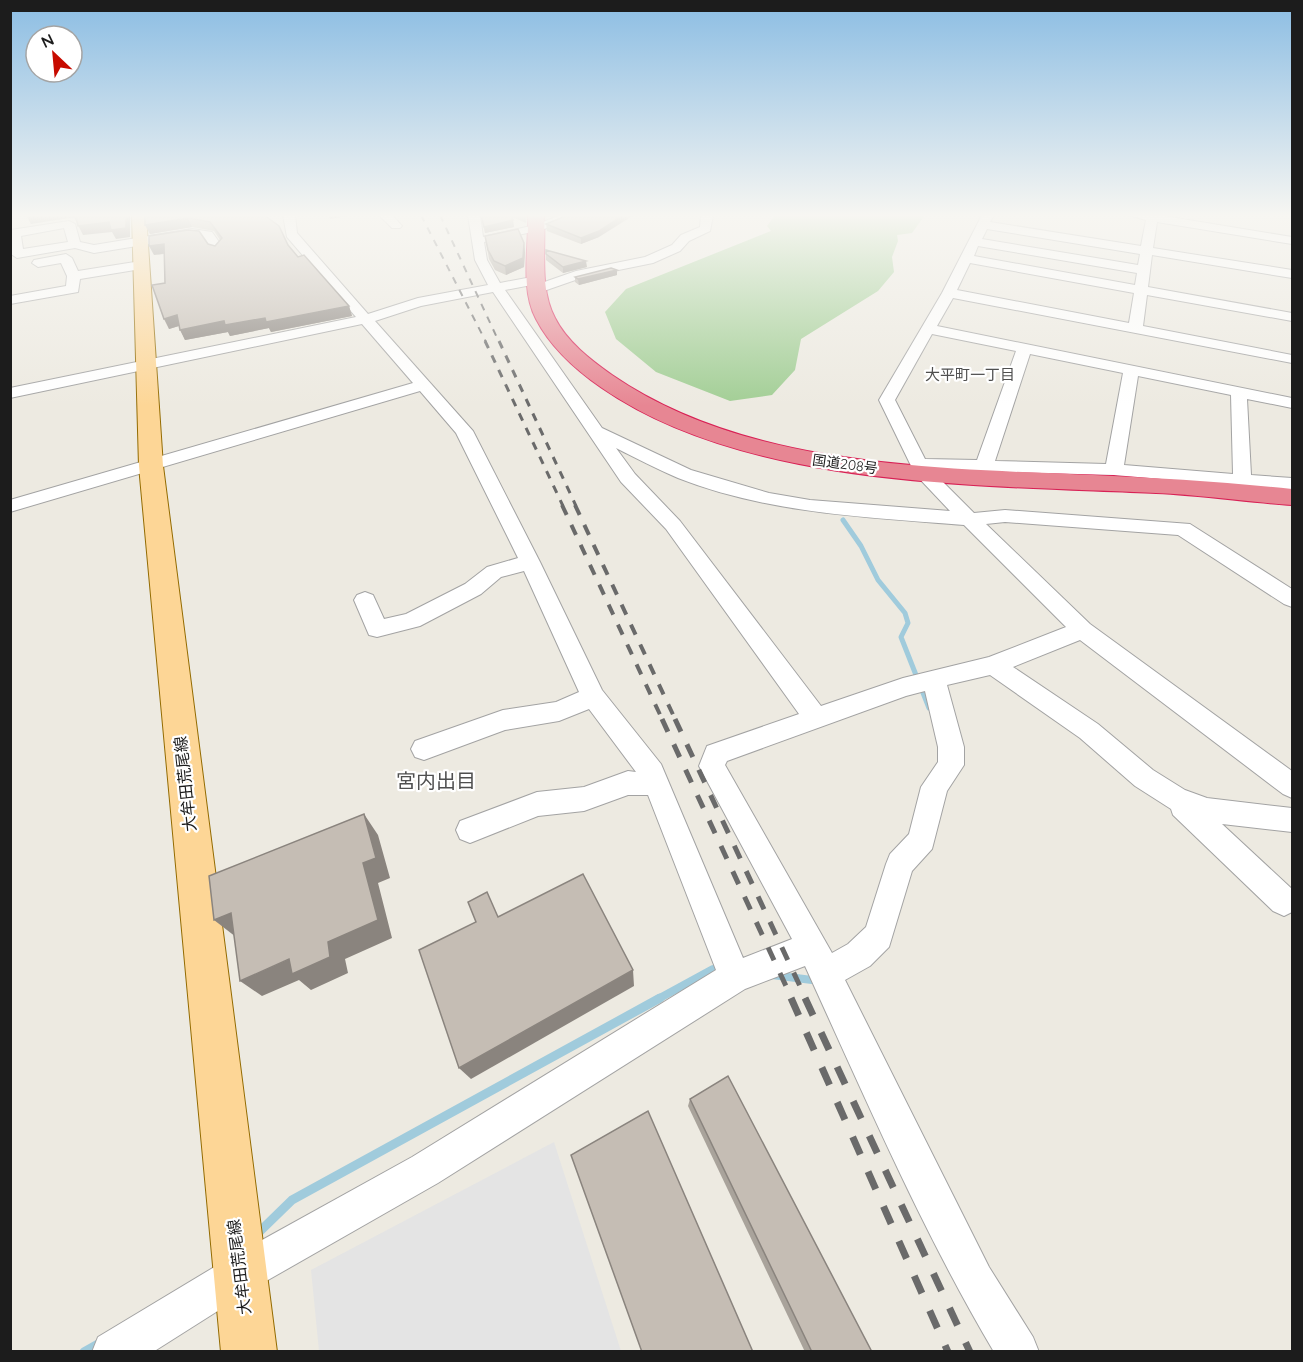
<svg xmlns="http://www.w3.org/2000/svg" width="1303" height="1362" font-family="Quicksand,'Noto Sans JP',sans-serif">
  <rect width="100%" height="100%" fill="#edeae1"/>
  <polygon fill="#a2ce95" points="775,215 925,215 912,233 897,235 898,241 892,257 894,272 878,291 801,339 795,370 772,395 730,401 656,372 616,339 605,312 626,289 771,231 767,226"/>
  <polygon fill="#e4e4e4" points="554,1142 621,1351 319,1351 311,1270"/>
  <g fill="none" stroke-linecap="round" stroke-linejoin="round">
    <polyline stroke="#a0cbdc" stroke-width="5" points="843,520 861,546 878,580 905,613 908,623 901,637 929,708"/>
    <g stroke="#a0cbdc" stroke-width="8">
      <polyline points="772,975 812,980 817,975"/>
      <polyline points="658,999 713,969 723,970"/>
    </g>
    <g stroke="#a0cbdc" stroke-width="9">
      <polyline points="255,1236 292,1200 660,998"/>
      <polyline points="84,1352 100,1343"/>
    </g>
    <g stroke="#a3a3a3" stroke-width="2">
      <g id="minor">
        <path d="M 283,215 L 295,215 L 297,233 L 368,314 L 418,298 L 488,285 L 475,260 L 468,215 L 480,215 L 483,237 L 535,225 L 561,215 L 578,215 L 542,230 L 484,242 L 487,260 L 500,283 L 537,276 L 544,280 L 542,283 L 505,290 L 602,428 L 691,470 L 769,493 L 810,500 L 950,511 L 915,474 L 879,400 L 942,293 L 982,215 L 994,215 L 990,222 L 1141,246 L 1146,220 L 1129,215 L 1158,215 L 1292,237 L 1292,244 L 1157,222 L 1153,248 L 1292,270 L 1292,278 L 1152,255 L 1148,287 L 1292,313 L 1292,321 L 1147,295 L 1143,326 L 1292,355 L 1292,363 L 953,298 L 937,326 L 1292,398 L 1292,408 L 1247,399 L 1251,475 L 1292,478 L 1292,490 L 1114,475 L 931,470 L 974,513 L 1005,510 L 1190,524 L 1292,589 L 1292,607 L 1284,604 L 1178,535 L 1005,522 L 986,524 L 1090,624 L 1292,771 L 1292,798 L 1283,794 L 1080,640 L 1013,667 L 1098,724 L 1153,770 L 1185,790 L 1207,798 L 1292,808 L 1292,832 L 1222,824 L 1292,889 L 1292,912 L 1284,916 L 1273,911 L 1173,815 L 1171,809 L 1135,786 L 1080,738 L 990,675 L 947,685 L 964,747 L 964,765 L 947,791 L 932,849 L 912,871 L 889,947 L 870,966 L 845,980 L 989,1267 L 1033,1337 L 1039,1352 L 994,1352 C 921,1229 864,1095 805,966 L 745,989 L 438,1183 L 254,1288 L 153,1352 L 92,1352 L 98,1337 L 226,1260 L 412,1157 L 716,970 L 648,795 L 628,795 L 584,811 L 538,816 L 470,843 L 460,839 L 456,830 L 460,821 L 537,792 L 584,787 L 628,771 L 636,772 L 589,709 L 559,721 L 505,730 L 424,760 L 415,757 L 411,749 L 415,741 L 503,710 L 556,702 L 579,692 L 524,571 L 501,577 L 481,594 L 420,626 L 377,637 L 369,635 L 354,600 L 357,595 L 365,592 L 373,595 L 384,619 L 406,614 L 465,584 L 487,567 L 518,558 L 456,433 L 420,391 L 10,512 L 10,500 L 413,383 L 362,324 L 10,398 L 10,388 L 356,317 L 287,237 ZM 987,229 L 1140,254 L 1138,265 L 982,239 ZM 978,246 L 1137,273 L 1135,285 L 974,256 ZM 970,263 L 1134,293 L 1129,323 L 957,290 ZM 493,292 L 621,482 L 666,529 L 799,714 L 707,746 L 699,766 L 792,939 L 743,958 L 661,764 L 602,690 L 540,562 L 473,431 L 375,321 L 421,306 ZM 932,334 L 1016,351 L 977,460 L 925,459 L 895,400 ZM 1030,354 L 1123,373 L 1106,464 L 995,461 ZM 1138,376 L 1231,395 L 1233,474 L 1124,465 ZM 616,448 C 636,458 657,469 678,478 C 770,514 867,517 964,525 L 1066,627 L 989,657 L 903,678 L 821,706 L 680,521 L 635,474 ZM 925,691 L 938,747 L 938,762 L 921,787 L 909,834 L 890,854 L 886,864 L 866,927 L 848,944 L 832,953 L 725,765 L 727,761 L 906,696 Z"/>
        <polygon points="379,215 392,215 402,226 400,228 392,228"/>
        <polygon points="701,215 713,215 710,231 689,241 680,251 653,263 584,277 538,293 531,289 533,286 576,271 645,257 672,245 681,235 700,227"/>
        <path d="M 69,221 L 75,224 L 80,242 L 94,245 L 192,229 L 212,232 L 224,249 L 218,253 L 214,252 L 204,238 L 192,237 L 94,253 L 75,248 L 17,258 L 11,254 L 11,230 ZM 64,228 L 68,242 L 23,249 L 21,236 Z"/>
        <polygon points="66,254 72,258 78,271 141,261 147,265 141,269 80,279 78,292 10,304 10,296 66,286 67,276 61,263 38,267 32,263 34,260"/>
      </g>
    </g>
    <g stroke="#936b00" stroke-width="2">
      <polygon id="major" points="132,215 146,215 163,466 277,1352 221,1352 139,466"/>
    </g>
    <g stroke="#d82155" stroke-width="2">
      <path id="highway" d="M 528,215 L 544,215 C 546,248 539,288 555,318 C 567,342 591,360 612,375 C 747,468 935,468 1093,475 C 1160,478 1226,482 1292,489 L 1292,505 C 1247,502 1202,495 1156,493 C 984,485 748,489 602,388 C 576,370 551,348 536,319 C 520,289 529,248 528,215 Z"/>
    </g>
    <use href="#minor" fill="#fff" fill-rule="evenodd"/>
    <use href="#major" fill="#fdd696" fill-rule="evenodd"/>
    <use href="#highway" fill="#e78693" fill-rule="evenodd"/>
    <g stroke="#6a6a6a" stroke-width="2" stroke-dasharray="7 7" stroke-linecap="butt">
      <polyline points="421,215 486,342"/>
      <polyline points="440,215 499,342"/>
    </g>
    <g stroke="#6a6a6a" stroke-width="3" stroke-dasharray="8 8" stroke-linecap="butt">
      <polyline points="485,341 563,506"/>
      <polyline points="499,341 576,506"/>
    </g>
    <g stroke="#6a6a6a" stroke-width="4" stroke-dasharray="11 11" stroke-linecap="butt">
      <polyline points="562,505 663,721"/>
      <polyline points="575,505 676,721"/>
    </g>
    <g stroke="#6a6a6a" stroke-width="5" stroke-dasharray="14 14" stroke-linecap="butt">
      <polyline points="662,719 792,999"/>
      <polyline points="675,719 806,999"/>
    </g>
    <g stroke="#6a6a6a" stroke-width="7" stroke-dasharray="19 19" stroke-linecap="butt">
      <polyline points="791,998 948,1352"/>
      <polyline points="805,998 970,1352"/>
    </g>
  </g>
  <g fill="#a9a39b">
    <polygon points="145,215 264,215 298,257 349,306 352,316 271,332 269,328 230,336 228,332 185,340 179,326 169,329 165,283 164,254 154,255 208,244 215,246 220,240 214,231 192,227 150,234 145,225"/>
    <polygon points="481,215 527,215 526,223 512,217 514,227 485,233"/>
    <polygon points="546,224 599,237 581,244 547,231"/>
    <polygon points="485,236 524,243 525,252 524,267 506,275 495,270 489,259"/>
    <polygon points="546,250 587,267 563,273 546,260"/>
    <polygon points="617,270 617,275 579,285 575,282 575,277"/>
    <polygon points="690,1099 872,1352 805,1352 688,1106"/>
  </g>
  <g fill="#8a847e">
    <polygon points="26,215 75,215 76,217 31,224"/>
    <polygon points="126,215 130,215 130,237 116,239 112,232 83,235 74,217 76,217 109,222"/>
    <polygon points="329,215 352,215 330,219"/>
    <polygon points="546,215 563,215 546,217"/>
    <polygon points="623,215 634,215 599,237 581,244 581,238"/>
    <polygon points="188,218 192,227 150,234 145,225"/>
    <polygon points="513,220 514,227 485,233 484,227"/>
    <polygon points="524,243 525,252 524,267 506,275 505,266"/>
    <polygon points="164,244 169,253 154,255 149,246"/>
    <polygon points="586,261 587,267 563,273 563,267"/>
    <polygon points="617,270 617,275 579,285 578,279"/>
    <polygon points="349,306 352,316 271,332 269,328 230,336 228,332 185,340 180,330 224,321"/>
    <polygon points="177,315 182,325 169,329 164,319"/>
    <polygon points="364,814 378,835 390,878 378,883 392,938 345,959 348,973 311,990 299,980 262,996 240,981 328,942 363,863"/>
    <polygon points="231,913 236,937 214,920"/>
    <polygon points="633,970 634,986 471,1079 459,1068"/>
  </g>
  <g fill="#c5bdb4" stroke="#8a847e" stroke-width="1.5">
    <polygon points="73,215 126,215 126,228 111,230 109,222 78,226 76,217 74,217"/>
    <polygon points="145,215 264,215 279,226 288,245 298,257 304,255 349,306 266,322 265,318 225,325 224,321 180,330 177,315 164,319 152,285 165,283 164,244 149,246 149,236 188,230 199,231 208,244 215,246 222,238 210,222 188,218 145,225"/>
    <polygon points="481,215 511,215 513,220 484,227"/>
    <polygon points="568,215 623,215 599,231 581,238 546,224"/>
    <polygon points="518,229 524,243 523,258 505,266 494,261 488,250 485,236"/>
    <polygon points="546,250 586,261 563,267 546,254"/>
    <polygon points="611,268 617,270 578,279 575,277"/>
    <polygon points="364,814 376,858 363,863 378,920 328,942 330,957 292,974 289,959 240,981 231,913 214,920 209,876"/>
    <polygon points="583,874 633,970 459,1068 419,950 476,922 468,902 487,892 498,917"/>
    <polygon points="728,1076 872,1352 812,1352 690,1099"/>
    <polygon points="648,1111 753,1352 642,1352 571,1155"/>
  </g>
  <linearGradient id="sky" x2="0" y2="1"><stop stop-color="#8bbde3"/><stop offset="0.53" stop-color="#f7f6f2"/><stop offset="1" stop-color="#f7f6f2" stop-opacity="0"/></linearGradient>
  <rect width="1303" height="406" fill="url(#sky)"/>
  <g text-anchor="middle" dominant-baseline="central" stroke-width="4.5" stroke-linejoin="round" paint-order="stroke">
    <g font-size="14" fill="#1c1c1c" stroke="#fff">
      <text transform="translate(845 464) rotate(8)">国道208号</text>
    </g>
    <g font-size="15" fill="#4f4f4f" stroke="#fff">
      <text x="970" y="374">大平町一丁目</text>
    </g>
    <g font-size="16" fill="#1c1c1c" stroke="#fff">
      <text transform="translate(185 784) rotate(-96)">大牟田荒尾線</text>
      <text transform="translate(239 1267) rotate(-97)">大牟田荒尾線</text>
    </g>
    <g font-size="20" fill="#4f4f4f" stroke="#fff">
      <text x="436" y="780">宮内出目</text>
    </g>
  </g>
  <rect width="1303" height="1362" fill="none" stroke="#1c1c1c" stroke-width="24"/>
  <g transform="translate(54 54) rotate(334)"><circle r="28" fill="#ffffff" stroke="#a4a4a4" stroke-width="1.5"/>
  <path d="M0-4.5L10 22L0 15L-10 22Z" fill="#c70b00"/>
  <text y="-9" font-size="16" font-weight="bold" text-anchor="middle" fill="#1c1c1c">N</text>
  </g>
</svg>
